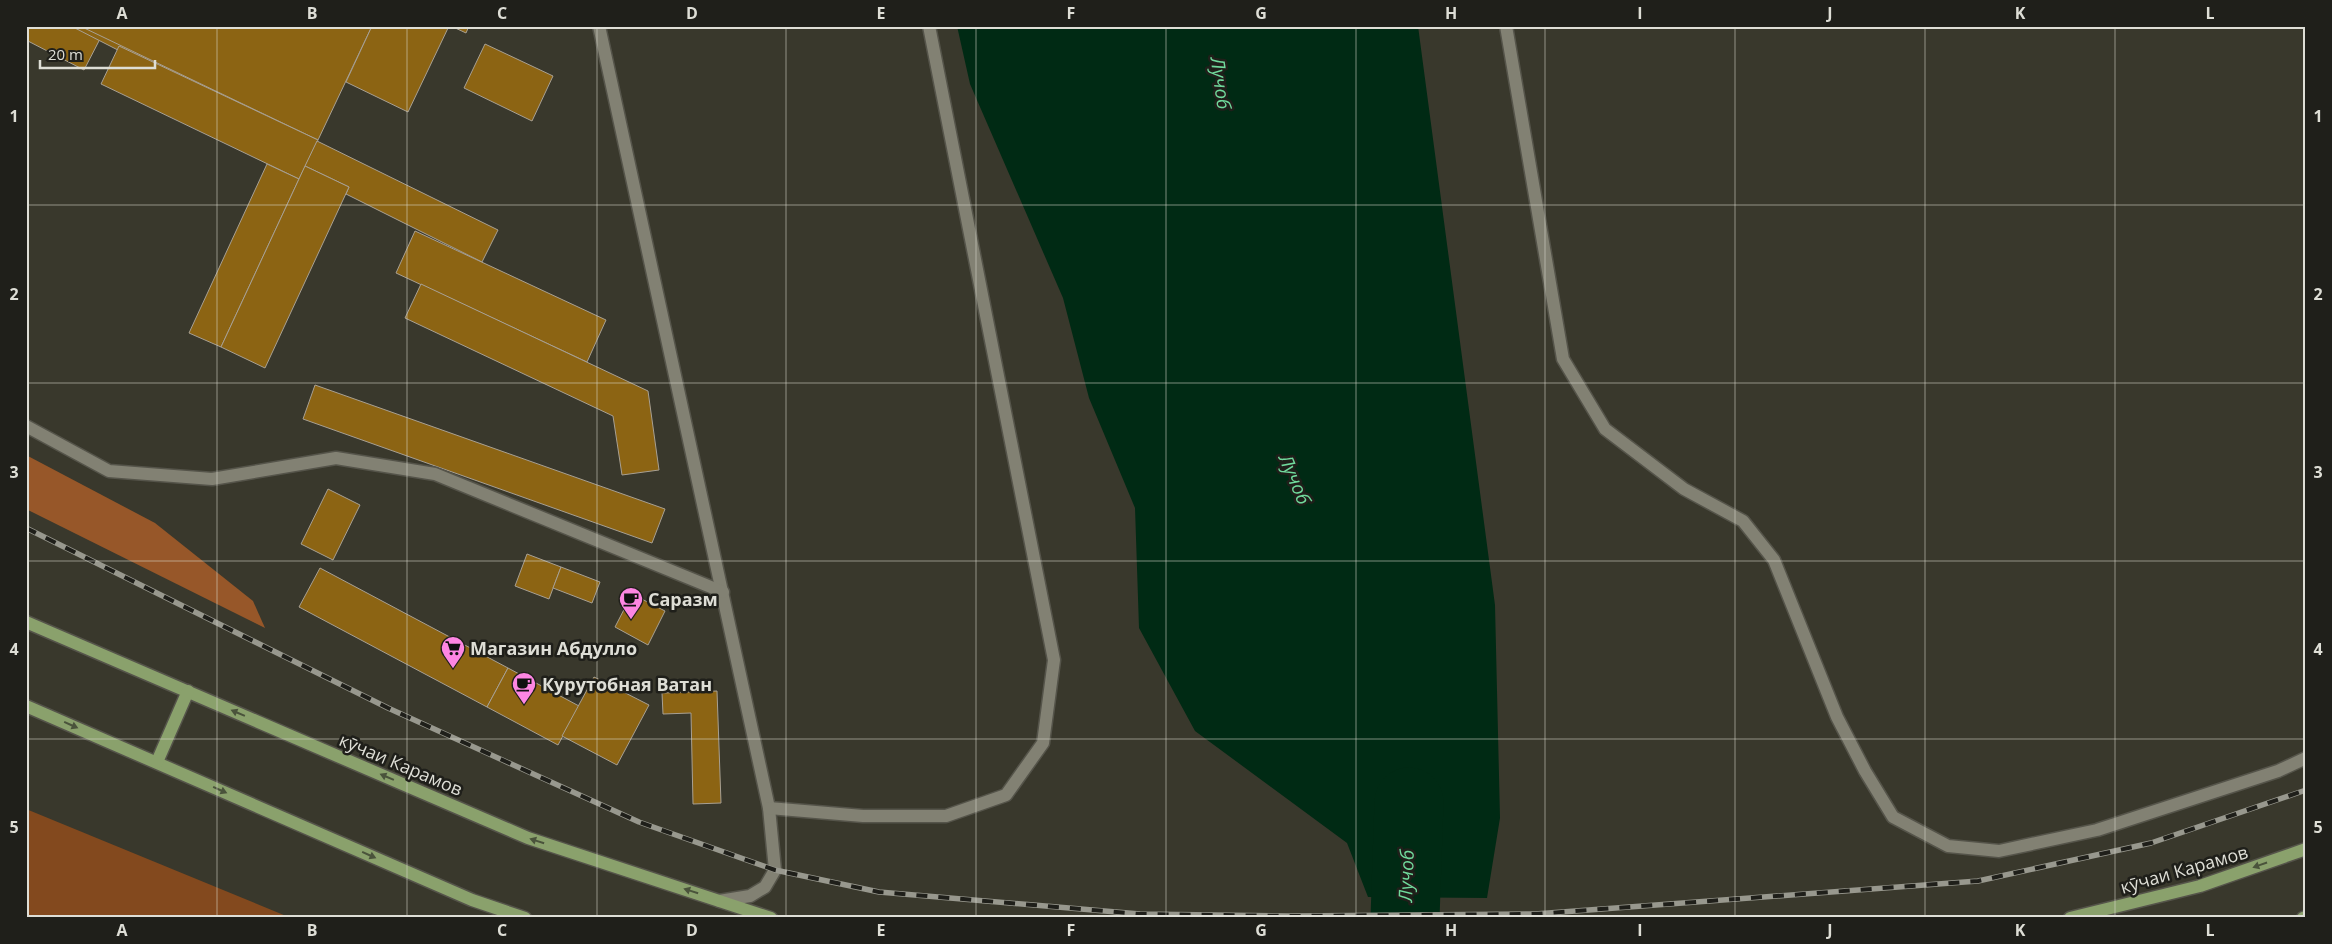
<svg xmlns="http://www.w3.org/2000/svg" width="2332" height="944" font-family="'Open Sans',sans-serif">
  <rect width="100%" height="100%" fill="#39382c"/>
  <polygon fill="#83491e" points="26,809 291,918 26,918"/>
  <polygon fill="#975729" points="26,455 155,523 253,601 265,628 26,509"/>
  <polygon fill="#002a14" points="957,26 1418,26 1495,605 1500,818 1487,898 1368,897 1347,843 1195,731 1139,628 1135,508 1089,398 1063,298 970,84"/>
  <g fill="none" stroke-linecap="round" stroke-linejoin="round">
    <polyline stroke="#002a14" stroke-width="69" points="1405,918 1409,802"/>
  </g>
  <g fill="#8c6413" stroke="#a8a093">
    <polygon points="26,26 81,26 101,37 84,70 26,40"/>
    <polygon points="71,26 348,26 365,35 307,147"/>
    <polygon points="80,26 372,26 318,140"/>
    <polygon points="372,26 449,26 408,112 346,82"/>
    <polygon points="451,26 469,26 466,33"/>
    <polygon points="485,44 553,76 532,121 464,88"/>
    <polygon points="119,46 318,140 299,179 101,84"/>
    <polygon points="317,141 498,230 482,262 346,194 349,187 305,166"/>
    <polygon points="267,164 299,179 221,347 189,333"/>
    <polygon points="305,166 349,187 265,368 221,347"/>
    <polygon points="415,231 606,320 587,362 396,273"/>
    <polygon points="421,284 648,391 659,470 622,475 613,416 405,318"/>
    <polygon points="315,385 665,509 652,543 303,419"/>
    <polygon points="328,489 360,505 333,560 301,544"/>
    <polygon points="527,554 561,567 549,599 515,586"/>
    <polygon points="561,567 600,582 592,603 553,588"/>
    <polygon points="320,568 508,668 487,707 299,607"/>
    <polygon points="632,594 665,611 648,645 615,627"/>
    <polygon points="508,668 579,706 558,745 487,707"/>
    <polygon points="594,677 649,705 617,765 562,736"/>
    <polygon points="717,691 721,803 693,804 691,713 663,714 662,693"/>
  </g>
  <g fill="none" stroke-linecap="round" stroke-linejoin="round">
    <g stroke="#55544a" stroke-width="15">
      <g id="minor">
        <polyline points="599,26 769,808 775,870 765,887 750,896 719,901"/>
        <polyline points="1506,26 1563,359 1605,429 1684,489 1743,521 1774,560 1837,717 1865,771 1893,817 1948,846 1999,851 2097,830 2278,771 2306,758"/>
        <polyline points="26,426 109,471 212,479 336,458 435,474 723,592"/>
        <polyline points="769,808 863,816 946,816 1006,795 1043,743 1054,660 929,26"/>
      </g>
    </g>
    <g stroke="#55544a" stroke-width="15">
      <g id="major">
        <polyline points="26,622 528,838 771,918"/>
        <polyline points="26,706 472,900 525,918"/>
        <polyline points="157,762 188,691"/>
        <polyline points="2070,918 2200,886 2306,849"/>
        <polyline points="2303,918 2306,917"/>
      </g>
    </g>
    <use href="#minor" stroke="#828173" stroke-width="12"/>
    <use href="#major" stroke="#8aa16c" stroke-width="12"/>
    <g stroke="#98988e" stroke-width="5.5">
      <polyline id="rail" points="26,528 388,708 639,822 775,870 879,892 1140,914 1290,916 1535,914 1978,881 2151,843 2306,790"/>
    </g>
    <use href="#rail" stroke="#1f1f1a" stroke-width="4" stroke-dasharray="11" stroke-linecap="butt"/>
  </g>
  <defs><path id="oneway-solid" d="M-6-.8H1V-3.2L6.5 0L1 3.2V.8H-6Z" transform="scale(1.25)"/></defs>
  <g fill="#4a533b">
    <use href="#oneway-solid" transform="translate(238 713) rotate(-157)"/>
    <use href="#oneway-solid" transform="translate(71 725) rotate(24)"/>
    <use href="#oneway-solid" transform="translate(387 777) rotate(-157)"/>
    <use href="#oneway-solid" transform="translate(220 790) rotate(24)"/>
    <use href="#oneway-solid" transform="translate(537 841) rotate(-162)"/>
    <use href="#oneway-solid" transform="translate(369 855) rotate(24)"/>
    <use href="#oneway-solid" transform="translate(2260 865) rotate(161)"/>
    <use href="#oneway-solid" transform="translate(691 891) rotate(-162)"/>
  </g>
  <path fill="none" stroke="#deded6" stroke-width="1" stroke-opacity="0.55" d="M 217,26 L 217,918M 407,26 L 407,918M 597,26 L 597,918M 786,26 L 786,918M 976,26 L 976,918M 1166,26 L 1166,918M 1356,26 L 1356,918M 1545,26 L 1545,918M 1735,26 L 1735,918M 1925,26 L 1925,918M 2115,26 L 2115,918M 26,205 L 2306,205M 26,383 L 2306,383M 26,561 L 2306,561M 26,739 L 2306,739"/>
  <defs>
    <g id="cafe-pin" transform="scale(1.25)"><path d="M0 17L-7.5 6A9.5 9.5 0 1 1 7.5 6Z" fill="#fd86e2" stroke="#1f1f1a"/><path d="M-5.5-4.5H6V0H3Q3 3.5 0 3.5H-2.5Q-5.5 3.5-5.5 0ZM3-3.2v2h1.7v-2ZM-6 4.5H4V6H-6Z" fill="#111"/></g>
    <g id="supermarket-pin" transform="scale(1.25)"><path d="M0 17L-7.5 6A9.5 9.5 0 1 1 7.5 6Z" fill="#fd86e2" stroke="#1f1f1a"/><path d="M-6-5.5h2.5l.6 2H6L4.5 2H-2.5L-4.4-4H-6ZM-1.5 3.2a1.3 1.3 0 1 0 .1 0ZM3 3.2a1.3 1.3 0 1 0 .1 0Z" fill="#111"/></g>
  </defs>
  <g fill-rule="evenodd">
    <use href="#cafe-pin" x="631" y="599"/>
    <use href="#supermarket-pin" x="453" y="648"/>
    <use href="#cafe-pin" x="524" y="684"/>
  </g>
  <g text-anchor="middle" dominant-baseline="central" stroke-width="5" stroke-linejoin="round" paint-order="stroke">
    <g font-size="18" font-weight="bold" fill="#deded6" stroke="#1f1f1a" text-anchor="start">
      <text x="648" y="599">Саразм</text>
      <text x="470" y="648">Магазин Абдулло</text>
      <text x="542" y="684">Курутобная Ватан</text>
    </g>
    <g font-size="18" fill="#deded6" stroke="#1f1f1a">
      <text transform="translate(401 764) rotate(23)">кӯчаи Карамов</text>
      <text transform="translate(2184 869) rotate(-16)">кӯчаи Карамов</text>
    </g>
    <g font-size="19" font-style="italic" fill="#70da9c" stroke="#1f1f1a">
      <text transform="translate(1221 83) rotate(82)">Лучоб</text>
      <text transform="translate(1295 479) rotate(67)">Лучоб</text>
      <text transform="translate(1406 876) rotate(-88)">Лучоб</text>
    </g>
  </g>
  <rect width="2332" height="944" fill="none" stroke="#1f1f1a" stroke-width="55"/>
  <path d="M40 60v8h115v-8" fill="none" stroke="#deded6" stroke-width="2.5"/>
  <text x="48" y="60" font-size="15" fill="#deded6" stroke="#1f1f1a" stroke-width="4" paint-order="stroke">20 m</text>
  <rect x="28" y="28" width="2276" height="888" fill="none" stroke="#deded6" stroke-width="2"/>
  <g font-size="16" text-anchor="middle" font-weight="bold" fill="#deded6">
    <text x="122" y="19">A</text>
    <text x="312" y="19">B</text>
    <text x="502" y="19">C</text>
    <text x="692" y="19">D</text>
    <text x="881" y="19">E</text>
    <text x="1071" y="19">F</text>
    <text x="1261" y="19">G</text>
    <text x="1451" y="19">H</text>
    <text x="1640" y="19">I</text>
    <text x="1830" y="19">J</text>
    <text x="2020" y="19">K</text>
    <text x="2210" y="19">L</text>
    <text x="14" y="122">1</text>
    <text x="2318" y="122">1</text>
    <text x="14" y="300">2</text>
    <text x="2318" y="300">2</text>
    <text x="14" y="478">3</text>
    <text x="2318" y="478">3</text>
    <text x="14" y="655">4</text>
    <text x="2318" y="655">4</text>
    <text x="14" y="833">5</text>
    <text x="2318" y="833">5</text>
    <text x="122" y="936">A</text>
    <text x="312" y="936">B</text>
    <text x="502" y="936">C</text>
    <text x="692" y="936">D</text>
    <text x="881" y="936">E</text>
    <text x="1071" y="936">F</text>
    <text x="1261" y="936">G</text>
    <text x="1451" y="936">H</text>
    <text x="1640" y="936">I</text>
    <text x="1830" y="936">J</text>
    <text x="2020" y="936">K</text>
    <text x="2210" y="936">L</text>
  </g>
</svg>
